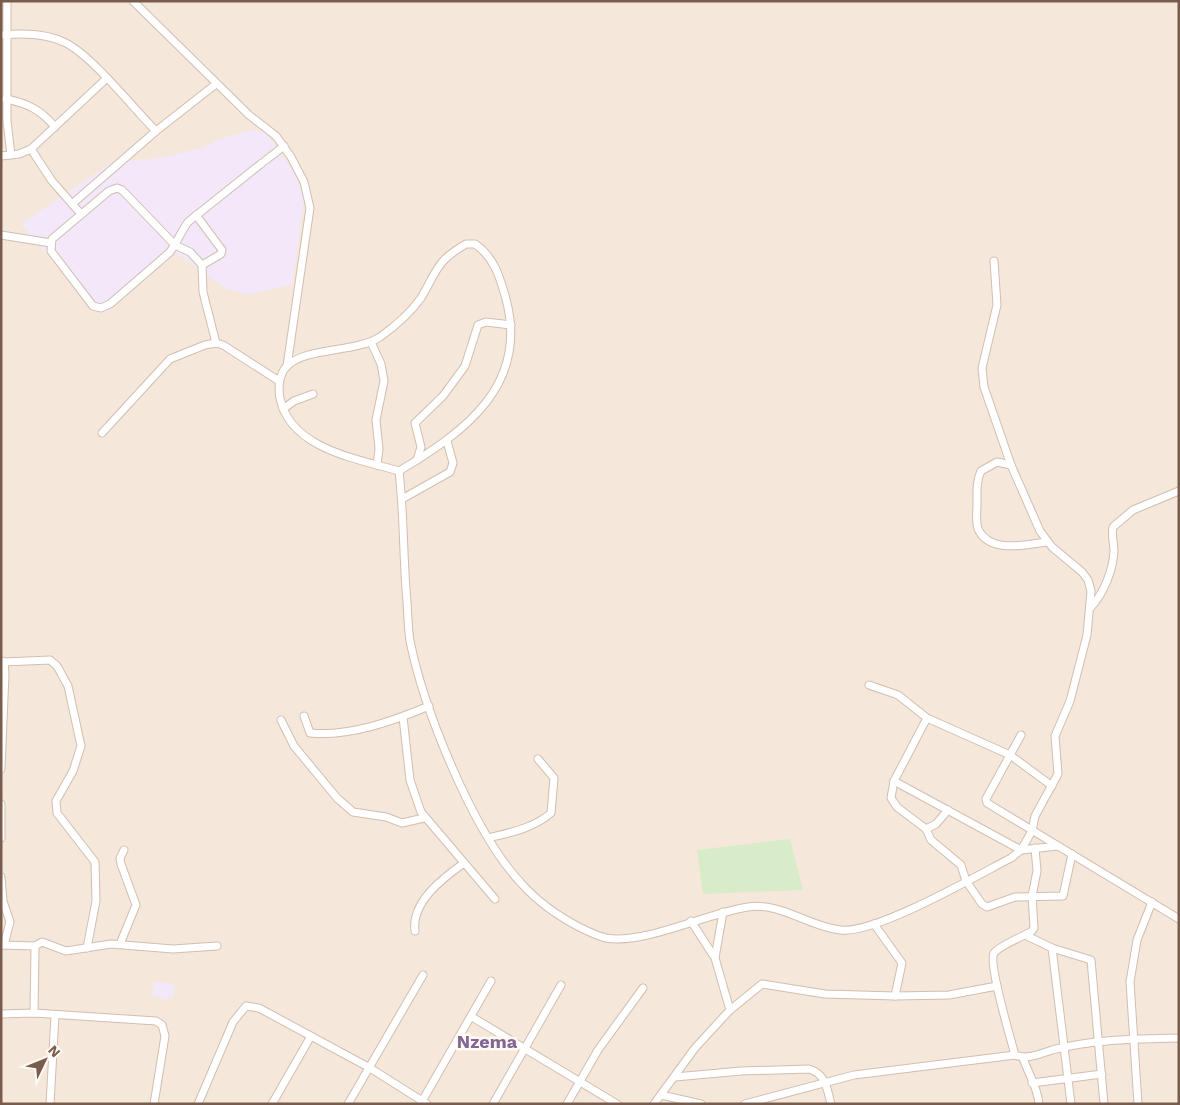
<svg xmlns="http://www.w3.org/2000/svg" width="1180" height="1105" font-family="'Work Sans',sans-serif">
  <rect width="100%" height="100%" fill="#fdf6ec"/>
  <rect fill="#f5e8da" x="1" y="1" width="1178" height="1103"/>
  <g fill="#f3e8fa">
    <polygon points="250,130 265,132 293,170 304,200 292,285 247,295 225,288 176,253 106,313 90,305 21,224 111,163 160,158 202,148 220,139"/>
    <polygon points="154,981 175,985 172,999 167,997 166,1000 152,995"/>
  </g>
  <polygon fill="#d8ecc9" points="790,839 803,890 703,894 697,850"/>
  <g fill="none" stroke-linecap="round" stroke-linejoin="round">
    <g stroke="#d1beb0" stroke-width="9">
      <g id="minor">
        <polyline points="7,1 7,121 11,155"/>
        <polyline points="133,1 249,115 276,136 291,157 304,182 310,208 287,366"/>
        <path d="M 1,35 C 21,33 47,33 66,43 C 93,57 133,108 156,131"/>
        <path d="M 6,99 C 27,103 41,110 55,127"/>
        <polyline points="31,149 52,181 81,214"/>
        <polyline points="1,156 19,154 31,149 106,79"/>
        <polyline points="266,160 284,146"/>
        <polyline points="72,204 156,131 216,84"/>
        <polyline points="196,215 222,250 221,254 202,265"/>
        <polyline points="1,235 51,243"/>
        <path d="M 466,244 L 475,244 C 494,257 500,277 506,299 C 529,385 465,432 399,471 C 358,459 290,449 280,398 C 278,388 279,374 287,366 C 306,347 355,353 380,337 C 394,327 411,312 421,298 C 437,271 436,261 466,244 Z"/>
        <polyline points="371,342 381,364 384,381 376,420 379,449 377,465"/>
        <path d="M 216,343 L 203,292 L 202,265 L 190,252 L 175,245 L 122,190 L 117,188 L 109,191 L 52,239 L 51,251 L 93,306 L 101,308 L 110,304 L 170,252 C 177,242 181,232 188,222 L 262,163"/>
        <polyline points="283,409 294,401 313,394"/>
        <polyline points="102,433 170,359 205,345 216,343 223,345 279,381"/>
        <polyline points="417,460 421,447 415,423 443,396 465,366 478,325 486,322 511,325"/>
        <path d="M 1011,465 L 997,462 L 981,471 C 976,481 977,493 977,505 C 977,513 975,524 979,531 C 992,554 1027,544 1047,542"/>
        <path d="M 399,471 C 404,514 403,558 407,602 C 408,615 408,628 410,641 C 424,710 473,832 521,883 C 536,900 558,916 579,927 C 587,931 597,936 606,938 C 644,945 707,913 748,907 C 781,902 809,927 841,930 C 876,934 976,876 1011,858 L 1021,850 L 1032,831 L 1035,816 L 1058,774 L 1055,736 L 1070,701 L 1087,635 L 1091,591 L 1088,580 L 1082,572 L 1052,547 L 1040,531 L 1011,465 L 984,387 L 982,368 L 997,305 L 994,261"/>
        <polyline points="402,499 450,472 453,463 447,441"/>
        <path d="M 1091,607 C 1104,593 1113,570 1114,551 C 1114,543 1111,535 1113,527 L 1133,510 L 1179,491"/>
        <polyline points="4,662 50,660 57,666 68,686 81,746 73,771 56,801 57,813 95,862 96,901 87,948"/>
        <polyline points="869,685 898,695 927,718 1010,755 1052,786"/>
        <path d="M 304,716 L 310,733 C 349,737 393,721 429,706"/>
        <polyline points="403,717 410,780 421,812 495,899"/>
        <polyline points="927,718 894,781 891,798 897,807 926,829 931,840 961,865 966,881 982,904 987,907 1015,897 1063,896 1072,854"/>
        <polyline points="281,720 294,746 337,798 353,812 386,817 402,823 424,818"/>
        <polyline points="1021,735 986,799 987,803 1179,919"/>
        <polyline points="1,769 5,674 4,662 2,661"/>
        <polyline points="894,781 1021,850 1058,846"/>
        <polyline points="1,804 1,838"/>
        <polyline points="926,829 936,824 948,810"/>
        <path d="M 488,838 C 509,833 534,828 551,813 L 554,778 L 538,759"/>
        <polyline points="1,877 3,901 10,922 4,945"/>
        <polyline points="691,921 713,955"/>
        <polyline points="874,924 902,963 895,996 949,995 997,986"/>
        <path d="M 415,931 C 411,902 443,878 464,863"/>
        <polyline points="1025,935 1052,948 1091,960 1104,1104"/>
        <polyline points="120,944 136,905 121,864 120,858 124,850"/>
        <polyline points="1,945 35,946 42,942 66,951 111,944 173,949 217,946"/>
        <polyline points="1052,948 1071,1104"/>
        <polyline points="730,1010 762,984 825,994 895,996"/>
        <polyline points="34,1013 35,946"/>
        <polyline points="1,1014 34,1013 156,1021 162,1025 165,1036 154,1104"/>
        <polyline points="472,1017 617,1104"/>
        <path d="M 1015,1055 C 1011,1040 988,963 994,953 C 999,946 1023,936 1031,932 L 1034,928 L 1032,896 L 1037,871 L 1035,848"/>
        <path d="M 1023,1058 C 1028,1073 1038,1088 1039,1104"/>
        <path d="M 675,1077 L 741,1071 L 809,1069 C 826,1074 827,1089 831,1104"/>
        <polyline points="1032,1083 1102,1074"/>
        <polyline points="661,1095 701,1104"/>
        <polyline points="421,1103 491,981"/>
        <polyline points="50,1104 55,1016"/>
        <polyline points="198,1104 233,1022 246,1006 259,1008 370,1068 427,1104"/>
        <polyline points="272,1104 311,1036"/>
        <polyline points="348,1104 423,975"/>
        <polyline points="493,1104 561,985"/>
        <polyline points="567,1104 598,1050 643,988"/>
        <polyline points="654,1104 695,1048 730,1010 715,958 723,912"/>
        <path d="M 745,1104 L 854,1075 L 1015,1055 C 1027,1060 1039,1054 1052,1050 C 1093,1039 1136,1039 1179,1038"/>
        <polyline points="1138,1104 1130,982 1137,940 1152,902"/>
      </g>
    </g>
    <use href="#minor" stroke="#fff" stroke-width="7"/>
  </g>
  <g text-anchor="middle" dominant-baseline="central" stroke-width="5" stroke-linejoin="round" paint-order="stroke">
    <g font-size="18" font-weight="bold" fill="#846695" stroke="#fffaf3">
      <text x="487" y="1041">Nzema</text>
    </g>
  </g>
  <rect width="1180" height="1105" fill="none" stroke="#7a5c4d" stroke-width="5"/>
  <g transform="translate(45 1060) rotate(47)" stroke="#fffaf3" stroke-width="4" paint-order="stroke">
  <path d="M0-4L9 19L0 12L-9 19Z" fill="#7a5c4d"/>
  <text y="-8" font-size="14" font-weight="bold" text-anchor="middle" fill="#7a5c4d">N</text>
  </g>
</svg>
